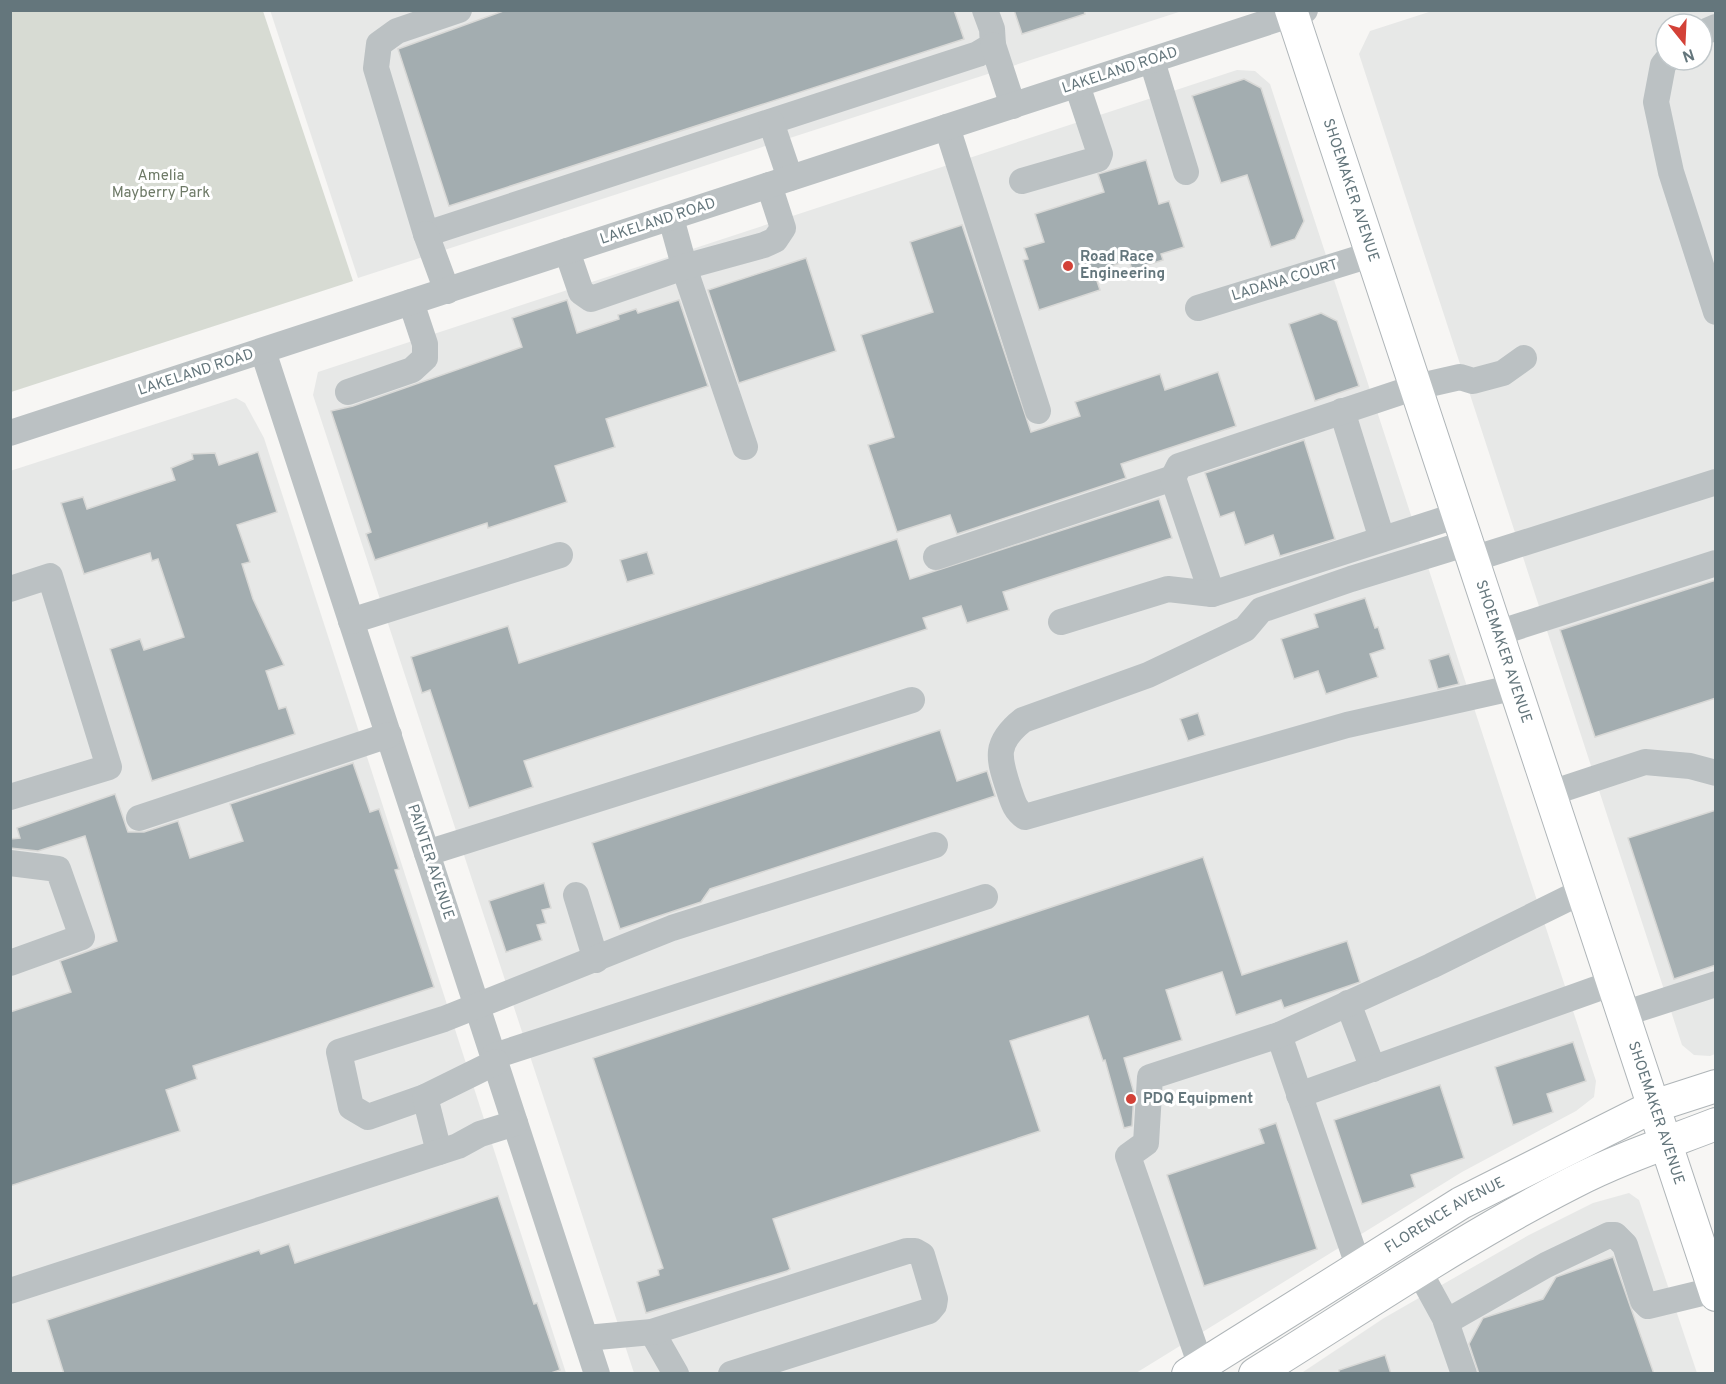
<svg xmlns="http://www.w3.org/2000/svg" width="1726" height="1384" font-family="Overpass,sans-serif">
  <rect width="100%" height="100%" fill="#f7f6f4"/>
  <g fill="#e7e8e7" fill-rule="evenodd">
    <polygon points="270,10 1182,11 358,278"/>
    <path d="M 1432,11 L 1715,11 L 1715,1054 L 1710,1056 L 1694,1055 L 1682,1045 L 1359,54 L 1370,31 ZM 1666,24 L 1702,24 L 1702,60 L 1666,60 Z"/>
    <polygon points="1237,70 1255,71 1270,84 1596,1081 1594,1097 1576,1111 1462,1172 1136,1373 634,1373 313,395 318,372"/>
    <polygon points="236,398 245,403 264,438 566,1373 11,1373 10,471"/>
    <polygon points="1629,1193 1639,1200 1697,1373 1300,1374 1384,1318 1529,1235 1593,1203"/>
  </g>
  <polygon fill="#d7dbd3" points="10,11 263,11 353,281 11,392"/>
  <g fill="#a3adb0" stroke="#d8d8d6" stroke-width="1.5">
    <polygon points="506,10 954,10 964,39 449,206 398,49"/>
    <polygon points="1014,10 1084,10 1085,14 1022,34"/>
    <polygon points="1244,79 1261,88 1304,221 1295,239 1271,247 1247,175 1221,183 1192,96"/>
    <polygon points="1146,160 1159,204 1169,201 1184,247 1161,254 1163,260 1132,270 1129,260 1094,272 1100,290 1039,310 1023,260 1028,259 1024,248 1044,242 1035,214 1104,192 1098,174"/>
    <polygon points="962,225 1031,432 1080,416 1075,402 1160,374 1165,390 1218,372 1236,426 1121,464 1126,478 957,534 950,515 897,532 868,445 894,437 861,335 933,312 910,242"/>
    <polygon points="806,258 836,351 739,383 708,290"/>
    <polygon points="567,300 577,333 619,319 618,315 636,309 638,313 679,300 708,386 606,419 615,447 555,466 567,502 488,528 487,523 375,560 366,534 371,532 331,411 353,406 522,347 512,318"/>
    <polygon points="1321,313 1337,321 1359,386 1315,401 1289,324"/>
    <polygon points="1304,440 1335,539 1280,556 1273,535 1245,545 1234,512 1220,517 1205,473"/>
    <polygon points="258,452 277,512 237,525 250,562 242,564 253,599 284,665 266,671 279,709 286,707 295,734 152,781 110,649 140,639 144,650 184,637 158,559 152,561 150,553 84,574 61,503 83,497 87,509 175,480 171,468 193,459 192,454 215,453 219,465"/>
    <polygon points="1159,499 1172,538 1003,592 1009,610 967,623 961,606 923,618 927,629 524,761 533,787 469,808 430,690 422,693 411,657 508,626 519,663 897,539 910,579"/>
    <polygon points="647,552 654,574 627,582 620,560"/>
    <polygon points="1716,580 1716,698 1595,737 1560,630"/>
    <polygon points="1365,598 1375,628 1378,627 1385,649 1370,654 1378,677 1326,694 1318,671 1294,679 1281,639 1318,627 1314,614"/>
    <polygon points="1449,654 1459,684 1438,689 1429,660"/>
    <polygon points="1198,713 1205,735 1188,741 1180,719"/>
    <polygon points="940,730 957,781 987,771 995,796 710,889 701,902 620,929 592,843"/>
    <polygon points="353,763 370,812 379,809 399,869 395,870 434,987 193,1066 197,1079 166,1090 180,1131 10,1186 10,1012 71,992 60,961 117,941 85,836 38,851 10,848 10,839 20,838 17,828 115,794 128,832 144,832 178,821 190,858 243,841 230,804"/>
    <polygon points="1716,810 1716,965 1674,979 1628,838"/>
    <polygon points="1203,857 1242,975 1347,941 1360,982 1284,1008 1281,1000 1236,1015 1222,972 1166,990 1182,1040 1124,1058 1134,1093 1132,1126 1124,1128 1105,1060 1103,1061 1088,1016 1010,1041 1040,1131 773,1219 790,1269 787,1271 646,1313 637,1282 659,1275 658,1270 663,1268 593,1058"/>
    <polygon points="544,883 551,908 542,910 546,923 537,925 542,940 506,952 489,901"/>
    <polygon points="1573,1042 1586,1081 1547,1094 1553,1112 1513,1125 1495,1067"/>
    <polygon points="1440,1085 1464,1158 1411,1175 1415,1187 1362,1204 1334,1120"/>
    <polygon points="1276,1123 1317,1249 1204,1286 1167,1175 1264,1143 1259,1129"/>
    <polygon points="498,1196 534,1304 537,1303 560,1370 548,1374 64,1374 47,1320 259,1250 261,1254 289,1244 295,1263"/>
    <polygon points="1613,1257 1654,1374 1479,1374 1469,1344 1483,1318 1543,1299 1556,1277"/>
    <polygon points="1385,1355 1391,1374 1339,1374 1339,1370"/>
  </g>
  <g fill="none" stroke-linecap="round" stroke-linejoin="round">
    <g stroke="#afb5b8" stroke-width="34">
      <g id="major">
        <path id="s1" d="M 1291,10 L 1716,1295"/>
        <path id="s2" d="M 1188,1374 L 1461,1203 L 1654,1106 L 1716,1086"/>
        <path d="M 1255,1374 C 1360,1309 1462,1239 1572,1183 C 1618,1159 1667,1143 1716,1124"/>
      </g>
    </g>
    <g stroke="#bbc1c3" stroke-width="26">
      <polyline points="459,10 397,31 379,44 376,68 426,234 978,54 993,45 992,29 985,10"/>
      <polyline points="1702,33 1716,27"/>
      <polyline points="993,45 1013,106"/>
      <polyline points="1667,60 1663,65 1656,102 1671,172 1716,312"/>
      <polyline points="1152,61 1186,172"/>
      <polyline points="771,122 790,178"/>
      <polyline points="947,127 1038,411"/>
      <polyline points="1022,181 1098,159 1100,154 1077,85"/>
      <polyline points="671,218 687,276 745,447"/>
      <polyline points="426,234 447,291"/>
      <polyline points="567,251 581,292 591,299 684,267 764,245 775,240 783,228 769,185"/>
      <polyline points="1198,308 1373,254"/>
      <polyline points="263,351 597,1374"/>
      <polyline points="348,392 412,370 425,358 425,344 411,302"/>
      <polyline points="1342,411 1382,539"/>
      <polyline points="10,433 1305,10"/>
      <path d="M 1468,543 L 1351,579 L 1261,610 L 1245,629 L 1148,675 L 1023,720 C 994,743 998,757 1009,790 C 1013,802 1015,810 1025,817 L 1347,725 L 1516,687"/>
      <polyline points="936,557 1173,478"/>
      <polyline points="1473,559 1716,482"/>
      <polyline points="10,589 50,576 109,767 10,797"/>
      <polyline points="1212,594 1173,478 1179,466 1416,387 1460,377 1473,381 1503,373 1524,358"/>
      <polyline points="351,621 560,555"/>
      <polyline points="1061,622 1168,589 1212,594 1458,515"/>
      <polyline points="1498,633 1716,563"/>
      <polyline points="1551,793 1645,762 1690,766 1716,773"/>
      <polyline points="139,818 389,735"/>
      <polyline points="427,853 912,700"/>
      <polyline points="10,863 58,869 82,937 10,963"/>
      <polyline points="576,895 596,960"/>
      <polyline points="1348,1003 1373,1069"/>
      <polyline points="1623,1014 1716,984"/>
      <polyline points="1279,1035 1359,1268"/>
      <polyline points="494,1056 985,897"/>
      <polyline points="1299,1095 1613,983"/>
      <polyline points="425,1097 368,1117 351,1107 339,1052 444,1019 672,928 935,845"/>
      <polyline points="439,1152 425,1097 496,1062"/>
      <polyline points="1419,1271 1447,1322"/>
      <polyline points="10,1291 458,1146 480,1134 515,1123"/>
      <polyline points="652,1332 676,1374"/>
      <polyline points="586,1338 652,1332 907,1251 915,1251 922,1255 935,1299 934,1305 929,1311 731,1374"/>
      <polyline points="1201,1366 1128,1156 1146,1143 1150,1077 1279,1035 1431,966 1583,891"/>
      <polyline points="1464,1374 1446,1322 1546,1265 1609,1235 1615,1235 1625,1245 1643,1301 1648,1306 1714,1290"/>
    </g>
    <use href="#major" stroke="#fff" stroke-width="32"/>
  </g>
  <g fill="#d34137" stroke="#fff" stroke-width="2">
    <circle cx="1068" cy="266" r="6"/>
    <circle cx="1131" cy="1099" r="6"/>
  </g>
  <g text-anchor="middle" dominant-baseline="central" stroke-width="6" stroke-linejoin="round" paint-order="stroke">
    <g font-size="15" fill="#64767c" stroke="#fff">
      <text transform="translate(1120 71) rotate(-18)">LAKELAND ROAD</text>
      <text stroke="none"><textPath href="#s1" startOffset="190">SHOEMAKER AVENUE</textPath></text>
      <text transform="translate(658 222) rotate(-18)">LAKELAND ROAD</text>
      <text transform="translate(1285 281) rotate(-17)">LADANA COURT</text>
      <text transform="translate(196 373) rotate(-18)">LAKELAND ROAD</text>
      <text stroke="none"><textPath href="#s1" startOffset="676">SHOEMAKER AVENUE</textPath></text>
      <text transform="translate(430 862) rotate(72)">PAINTER AVENUE</text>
      <text stroke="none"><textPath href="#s1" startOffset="1162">SHOEMAKER AVENUE</textPath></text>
      <text stroke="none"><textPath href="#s2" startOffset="302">FLORENCE AVENUE</textPath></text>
    </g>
    <g font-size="15" fill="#6e7a67" stroke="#fff">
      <text x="161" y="176">Amelia<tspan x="161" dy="17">Mayberry Park</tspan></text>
    </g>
    <g font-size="15" font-weight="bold" fill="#64767c" stroke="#fff" text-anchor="start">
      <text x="1080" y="257">Road Race<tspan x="1080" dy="17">Engineering</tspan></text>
      <text x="1143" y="1099">PDQ Equipment</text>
    </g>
  </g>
  <rect width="1726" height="1384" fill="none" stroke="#64767c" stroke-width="24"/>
  <g transform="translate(1684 42) rotate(162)"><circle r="28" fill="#ffffff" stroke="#c1c8cb" stroke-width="1.5"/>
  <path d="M0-4.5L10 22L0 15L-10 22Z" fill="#d34137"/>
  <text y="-9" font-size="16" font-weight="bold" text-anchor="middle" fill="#64767c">N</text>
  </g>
</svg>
